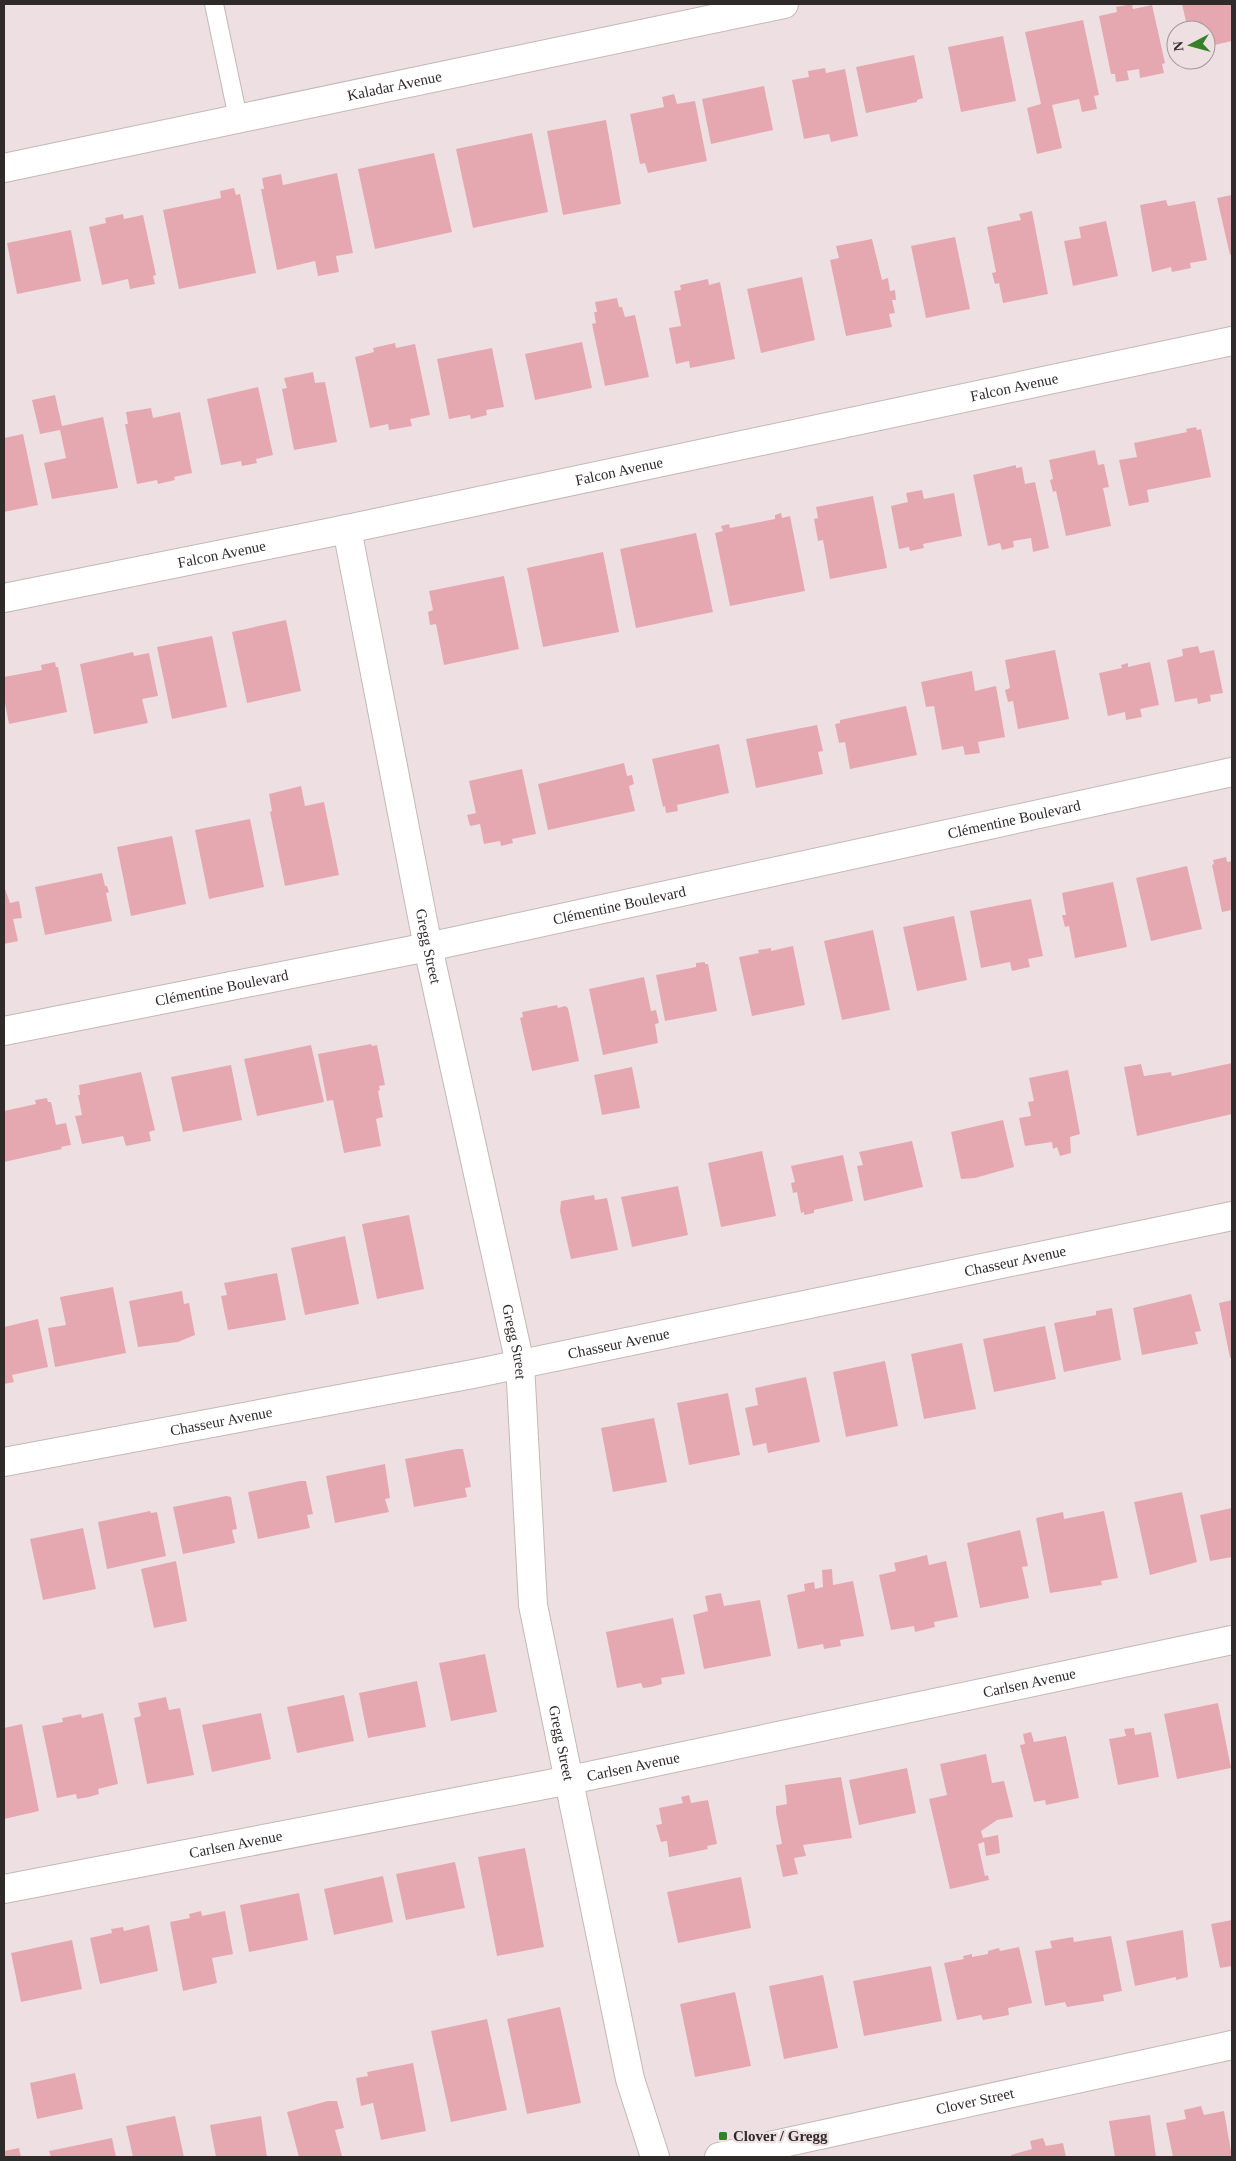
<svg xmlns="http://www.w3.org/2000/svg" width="1236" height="2161" font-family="'Times New Roman',serif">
  <rect width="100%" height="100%" fill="#eee0e2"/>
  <g fill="#e6a8b0">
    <polygon points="1132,4 1133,9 1152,5 1165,63 1162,64 1164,73 1140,78 1139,69 1127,71 1129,80 1116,82 1115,74 1111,74 1099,16 1117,12 1116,7"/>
    <polygon points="1182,4 1232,4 1232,41 1206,47 1206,30 1188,30"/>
    <polygon points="1083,20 1099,95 1094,96 1097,109 1082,112 1079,99 1052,105 1062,148 1037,154 1027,108 1041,104 1025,32"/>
    <polygon points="1003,36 1016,101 961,112 948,47"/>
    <polygon points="914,55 923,98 917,100 917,102 866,113 856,67"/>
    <polygon points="825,68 826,73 845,69 858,136 831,142 829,134 804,139 792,80 809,77 808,71"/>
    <polygon points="764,86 773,130 711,144 702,99"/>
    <polygon points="674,94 677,104 695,101 707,161 648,173 645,163 640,164 630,114 664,107 662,97"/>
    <polygon points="606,120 621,204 563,215 547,131"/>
    <polygon points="532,133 548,212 473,228 456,149"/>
    <polygon points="434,153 452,232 375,249 358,169"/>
    <polygon points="337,173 353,253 336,256 339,272 318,276 315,261 277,270 261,189 264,189 262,178 281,174 283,185"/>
    <polygon points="234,188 236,195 240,194 256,273 179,289 163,210 221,198 220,191"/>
    <polygon points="1232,195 1232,254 1230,255 1217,198"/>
    <polygon points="1166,200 1168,206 1195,201 1207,260 1190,263 1191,268 1172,272 1171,267 1152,272 1140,205"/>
    <polygon points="1032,211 1048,294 1003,303 999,283 995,284 992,273 996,272 987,227 1021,220 1019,214"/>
    <polygon points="123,214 124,219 143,215 156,275 153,276 155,284 130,289 128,279 102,285 89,227 106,223 105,218"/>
    <polygon points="1106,221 1118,276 1073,286 1064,241 1081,238 1079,227"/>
    <polygon points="71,230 81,281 17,294 7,243"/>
    <polygon points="955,237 970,309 926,318 911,246"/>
    <polygon points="872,239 882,280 888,278 890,291 895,290 896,300 892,300 895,313 889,314 892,327 846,336 830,260 839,258 836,246"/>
    <polygon points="802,277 815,340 761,353 747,289"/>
    <polygon points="708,279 709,285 720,282 735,359 690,368 689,361 676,364 669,328 681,326 674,291 681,290 680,285"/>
    <polygon points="617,298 619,307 622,307 625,317 635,315 649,377 605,386 592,324 596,323 594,312 597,312 595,302"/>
    <polygon points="582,342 592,388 535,400 525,354"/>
    <polygon points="395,343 396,348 415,344 430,415 410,419 412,426 389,430 388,424 370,428 355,357 374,352 373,348"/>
    <polygon points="492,348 504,407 486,410 487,415 471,419 470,415 449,419 437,359"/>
    <polygon points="313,372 315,383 325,382 337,442 294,450 282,389 287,388 284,378"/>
    <polygon points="258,387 273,455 256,459 257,463 242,466 241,461 221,465 207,399"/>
    <polygon points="55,395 62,426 103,417 118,488 52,499 44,463 66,458 60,430 40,434 32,400"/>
    <polygon points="151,408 153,418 180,412 192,473 174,477 175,480 158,484 157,480 137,484 125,424 128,424 126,412"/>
    <polygon points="1196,427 1197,430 1201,429 1211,477 1147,490 1149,502 1129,506 1119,460 1137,457 1134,443 1187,432 1186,429"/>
    <polygon points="23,434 38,505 4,512 4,438"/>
    <polygon points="1095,450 1098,465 1104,464 1109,487 1103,488 1111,526 1066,536 1056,491 1053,492 1050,480 1053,479 1049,460"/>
    <polygon points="1016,465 1016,468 1022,467 1025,484 1035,482 1049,548 1033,552 1031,538 1013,541 1014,547 1002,550 1000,543 988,546 973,475"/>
    <polygon points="922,490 924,499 954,493 962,536 923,544 924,548 910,551 909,547 899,549 891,506 908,502 906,493"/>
    <polygon points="873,496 887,568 830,579 823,540 818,541 814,519 818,518 816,507"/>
    <polygon points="781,513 782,518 790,516 805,591 730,606 715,533 723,531 721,526 729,524 730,528 775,519 775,515"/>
    <polygon points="696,533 713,612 636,628 620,549"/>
    <polygon points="603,552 619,632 543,647 527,568"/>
    <polygon points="504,576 519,649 444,665 436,624 430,625 428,612 433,610 429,591"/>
    <polygon points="286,620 301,691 247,703 232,632"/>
    <polygon points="212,636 227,707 172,719 157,647"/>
    <polygon points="1198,646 1200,653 1214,650 1223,693 1210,695 1211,701 1198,704 1197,698 1175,702 1167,660 1183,656 1182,649"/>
    <polygon points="1055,650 1069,719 1018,729 1013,701 1008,702 1005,690 1010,688 1005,660"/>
    <polygon points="133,652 134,656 149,653 158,696 142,699 148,723 94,734 80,664"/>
    <polygon points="55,662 56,667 58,667 67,712 9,724 4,698 4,677 42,670 41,665"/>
    <polygon points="1150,662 1159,705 1140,709 1142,717 1126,720 1125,712 1108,716 1099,673 1122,668 1121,665 1128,663 1128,667"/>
    <polygon points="972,671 975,691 996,686 1005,737 978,742 980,753 965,755 963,746 942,750 934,706 926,707 921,682"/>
    <polygon points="906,706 917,755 850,769 845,742 839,743 835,724 840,723 840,720"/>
    <polygon points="817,725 823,751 818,752 823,774 756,788 746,739"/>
    <polygon points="719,744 729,793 677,805 678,811 666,813 665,806 663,807 652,759"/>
    <polygon points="624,763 627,776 632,775 634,784 629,786 635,811 548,830 538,784"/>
    <polygon points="522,769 536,834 512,839 513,843 501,846 500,841 484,844 480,824 470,826 467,815 476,813 469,781"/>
    <polygon points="301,786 305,806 324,802 339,875 285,886 270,812 272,811 269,794"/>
    <polygon points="250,819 264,887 209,899 195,830"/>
    <polygon points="172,836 186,904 131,916 117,847"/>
    <polygon points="1226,857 1227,862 1232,861 1232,910 1222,912 1212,865 1214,864 1213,860"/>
    <polygon points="1187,866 1202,929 1151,941 1136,878"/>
    <polygon points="102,873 105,886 107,886 109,892 106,893 112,921 45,935 35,887"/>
    <polygon points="1113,882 1127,947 1075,958 1069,926 1065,927 1062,915 1066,915 1062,893"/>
    <polygon points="4,886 10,903 19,901 22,918 13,919 18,941 4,944"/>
    <polygon points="1031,899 1043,956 1028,959 1030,967 1012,971 1010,962 981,968 970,911"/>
    <polygon points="954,916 967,980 917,991 903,927"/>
    <polygon points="873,930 890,1010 842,1020 824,941"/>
    <polygon points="793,946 805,1005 752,1016 739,957 759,953 758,950 771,948 771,951"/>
    <polygon points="705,962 705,964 708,964 717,1011 665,1021 656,975 696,967 696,963"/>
    <polygon points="644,977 651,1011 656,1010 659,1023 655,1024 658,1043 603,1055 589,989"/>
    <polygon points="557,1005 558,1008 565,1006 568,1008 579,1061 532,1071 520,1018 523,1017 522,1012"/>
    <polygon points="371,1044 372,1046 377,1045 385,1085 379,1086 380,1090 378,1091 383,1117 376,1119 381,1146 344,1153 333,1100 327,1101 318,1054"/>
    <polygon points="311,1045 324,1102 257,1116 244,1059"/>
    <polygon points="1232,1063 1232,1114 1137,1136 1124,1067 1141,1064 1144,1076 1171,1072 1172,1076"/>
    <polygon points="231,1065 242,1120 183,1132 171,1077"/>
    <polygon points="632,1067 640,1108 602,1115 594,1075"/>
    <polygon points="1068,1070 1080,1134 1070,1137 1071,1153 1060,1156 1057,1147 1053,1149 1052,1142 1025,1146 1019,1118 1031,1116 1028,1102 1034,1101 1029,1078"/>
    <polygon points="141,1072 155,1130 149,1132 151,1141 126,1146 123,1136 82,1144 75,1116 82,1115 78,1095 80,1095 79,1085"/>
    <polygon points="47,1098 48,1102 51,1102 56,1125 66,1123 71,1145 61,1147 62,1149 4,1162 4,1111 36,1104 35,1100"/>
    <polygon points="1003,1120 1014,1167 975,1178 961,1179 951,1132"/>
    <polygon points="912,1141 923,1187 864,1201 857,1166 863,1165 859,1152"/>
    <polygon points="762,1151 776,1216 721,1227 708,1163"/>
    <polygon points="843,1155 853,1201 814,1210 814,1213 804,1215 804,1212 801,1213 797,1192 793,1193 791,1183 795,1182 791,1166"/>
    <polygon points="678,1186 688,1235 632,1247 621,1197"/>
    <polygon points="594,1195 595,1200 607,1198 618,1250 571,1259 560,1211 561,1201"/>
    <polygon points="409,1215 424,1289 377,1299 362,1224"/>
    <polygon points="345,1236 359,1304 305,1315 291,1248"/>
    <polygon points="277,1273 286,1320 228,1330 221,1296 227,1295 224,1283"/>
    <polygon points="113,1287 126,1353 55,1367 48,1328 66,1325 60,1297"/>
    <polygon points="182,1291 184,1304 189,1303 195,1335 178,1342 138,1347 129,1301"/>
    <polygon points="1191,1294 1201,1331 1195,1332 1198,1344 1142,1355 1133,1308"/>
    <polygon points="1232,1300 1232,1358 1230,1358 1219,1303"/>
    <polygon points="1112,1308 1121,1360 1064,1372 1054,1323 1096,1315 1096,1311"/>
    <polygon points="38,1319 48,1367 12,1375 14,1382 4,1384 4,1327"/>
    <polygon points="1045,1326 1056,1379 994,1392 983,1339"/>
    <polygon points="962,1343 976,1409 924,1419 911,1354"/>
    <polygon points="885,1361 898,1426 846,1437 833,1372"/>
    <polygon points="806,1377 820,1442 768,1453 766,1443 753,1446 745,1408 758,1405 755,1388"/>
    <polygon points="728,1393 740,1455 689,1465 677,1403"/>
    <polygon points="654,1418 667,1482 613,1492 601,1428"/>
    <polygon points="457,1449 463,1449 471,1487 465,1488 467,1497 414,1507 405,1459"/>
    <polygon points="385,1464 390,1498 385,1499 389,1512 335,1523 326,1476"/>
    <polygon points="300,1481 306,1481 313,1514 307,1515 310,1528 258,1539 248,1492"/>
    <polygon points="1182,1492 1197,1562 1150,1575 1134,1502"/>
    <polygon points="226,1496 231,1497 237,1529 232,1530 235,1543 183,1554 173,1507"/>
    <polygon points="1232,1508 1232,1557 1210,1561 1200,1515"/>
    <polygon points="150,1511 151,1513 157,1512 166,1556 107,1569 98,1522"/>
    <polygon points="1104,1511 1118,1578 1101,1581 1102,1585 1050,1593 1036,1518 1063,1512 1064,1519"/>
    <polygon points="83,1528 96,1589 43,1600 30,1539"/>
    <polygon points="1020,1530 1028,1566 1022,1567 1029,1598 980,1608 967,1543"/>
    <polygon points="927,1555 929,1565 946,1561 958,1617 934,1622 935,1627 915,1632 914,1626 891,1630 879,1575 896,1571 894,1563"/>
    <polygon points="176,1561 187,1621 154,1628 141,1569"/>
    <polygon points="832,1569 833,1585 853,1581 864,1636 840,1640 841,1646 824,1649 823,1644 798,1649 787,1595 805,1591 804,1584 814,1582 815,1589 823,1587 822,1570"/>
    <polygon points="721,1593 724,1606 760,1600 771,1656 704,1669 693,1615 708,1611 705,1596"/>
    <polygon points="673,1618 685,1674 661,1678 662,1684 651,1687 643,1688 641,1683 617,1688 606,1632"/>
    <polygon points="485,1654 497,1712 451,1721 439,1663"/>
    <polygon points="417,1681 426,1727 368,1738 359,1693"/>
    <polygon points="344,1695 354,1741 297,1753 287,1707"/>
    <polygon points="166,1697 169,1710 180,1708 194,1775 147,1784 134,1718 141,1716 138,1703"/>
    <polygon points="1218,1703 1231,1768 1177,1779 1164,1714"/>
    <polygon points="103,1713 118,1784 98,1789 99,1794 89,1797 77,1799 76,1794 57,1798 42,1726 63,1722 62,1718 81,1714 82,1718"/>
    <polygon points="261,1713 271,1759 212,1772 202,1725"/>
    <polygon points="22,1724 39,1811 4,1819 4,1728"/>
    <polygon points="1134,1728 1135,1735 1151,1732 1159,1777 1118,1785 1109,1739 1126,1736 1124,1729"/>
    <polygon points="1031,1732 1034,1742 1066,1736 1079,1798 1046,1805 1045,1800 1034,1802 1020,1745 1025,1744 1023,1734"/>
    <polygon points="986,1754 992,1783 1004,1781 1013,1817 997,1820 981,1831 983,1838 998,1835 1000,1853 986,1856 984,1842 978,1844 985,1876 988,1875 989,1880 950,1889 929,1799 947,1795 940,1764"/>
    <polygon points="907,1768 916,1813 859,1825 849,1780"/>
    <polygon points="841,1777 852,1838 803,1845 806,1856 794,1858 798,1874 783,1877 776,1845 782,1844 776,1813 776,1806 787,1804 785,1785"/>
    <polygon points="689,1795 691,1803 708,1800 717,1844 707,1846 708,1849 669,1857 667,1841 661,1842 656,1825 662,1824 659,1808 683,1803 681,1797"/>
    <polygon points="525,1848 544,1947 497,1956 478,1857"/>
    <polygon points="455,1862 465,1908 406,1920 396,1874"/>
    <polygon points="383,1876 393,1922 334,1935 324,1889"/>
    <polygon points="741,1877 751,1928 678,1943 667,1892"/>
    <polygon points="299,1893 308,1940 249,1952 240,1905"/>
    <polygon points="201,1911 202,1916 225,1911 233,1954 212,1958 217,1983 183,1991 170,1922 190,1918 189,1914"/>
    <polygon points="1232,1920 1232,1966 1220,1968 1211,1924"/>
    <polygon points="149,1925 158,1971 100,1984 90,1938 112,1933 111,1929 123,1927 124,1931"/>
    <polygon points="1183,1930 1188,1977 1176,1980 1176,1977 1135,1986 1126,1941"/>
    <polygon points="1111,1936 1122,1991 1103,1995 1104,2001 1067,2007 1065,2002 1045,2006 1035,1951 1052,1948 1050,1941 1073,1937 1074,1942"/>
    <polygon points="72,1940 82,1989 21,2002 11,1953"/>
    <polygon points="1019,1947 1032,2003 1008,2008 1009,2015 983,2020 981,2015 957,2020 944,1963 964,1959 963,1956 972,1954 972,1957 988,1954 988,1951 999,1948 1000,1951"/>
    <polygon points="931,1966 942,2021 864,2036 853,1981"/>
    <polygon points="823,1975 838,2048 784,2059 769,1986"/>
    <polygon points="735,1992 751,2066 695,2077 680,2004"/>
    <polygon points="560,2007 581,2103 527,2114 507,2019"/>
    <polygon points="487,2019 507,2110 451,2122 431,2031"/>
    <polygon points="413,2063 426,2131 381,2140 373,2103 361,2106 356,2078 368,2076 367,2072"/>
    <polygon points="75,2073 83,2109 37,2119 30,2083"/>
    <polygon points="328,2101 337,2101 344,2128 335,2130 342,2156 299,2157 287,2112"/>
    <polygon points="1201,2106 1204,2115 1224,2111 1232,2157 1173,2157 1166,2123 1186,2119 1184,2110"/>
    <polygon points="1150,2115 1156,2157 1115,2157 1109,2121"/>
    <polygon points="175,2116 184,2157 133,2157 126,2126"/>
    <polygon points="261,2116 267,2157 216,2157 210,2125"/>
    <polygon points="112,2138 116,2157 51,2157 49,2151"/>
    <polygon points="1043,2138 1046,2146 1063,2143 1066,2157 1011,2157 1011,2155 1032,2149 1030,2141"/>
    <polygon points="19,2148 21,2157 4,2157 4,2151"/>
  </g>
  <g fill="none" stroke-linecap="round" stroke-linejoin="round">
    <g stroke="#c4b7b8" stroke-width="20">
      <polyline id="service" points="214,4 238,118"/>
    </g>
    <g stroke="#c4b7b8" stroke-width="30">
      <g id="minor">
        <path id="s1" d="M 4,168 L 784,4"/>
        <path id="s2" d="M 347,529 L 428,947 L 520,1364 L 533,1605 L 630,2079 L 655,2157"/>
        <path id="s3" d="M 4,598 L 347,529 L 1232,341"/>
        <path id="s4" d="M 4,1031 L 428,947 L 1232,772"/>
        <path id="s5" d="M 4,1462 L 473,1374 L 1232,1216"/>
        <path id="s6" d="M 4,1889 L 570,1780 L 1232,1640"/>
        <path id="s7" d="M 719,2157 L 1232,2045"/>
      </g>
    </g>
    <use href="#service" stroke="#fff" stroke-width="18"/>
    <use href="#minor" stroke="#fff" stroke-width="28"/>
  </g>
  <rect fill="#358028" stroke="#eee0e2" stroke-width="2" x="718" y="2131" width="10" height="10" rx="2.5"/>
  <g text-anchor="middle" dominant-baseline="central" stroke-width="4.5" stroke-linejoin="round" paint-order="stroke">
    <g font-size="15" fill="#302b2b" stroke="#eee0e2">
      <text stroke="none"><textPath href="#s1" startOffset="399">Kaladar Avenue</textPath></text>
      <text stroke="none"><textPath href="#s3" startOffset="1032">Falcon Avenue</textPath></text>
      <text stroke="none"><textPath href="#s3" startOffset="628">Falcon Avenue</textPath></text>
      <text stroke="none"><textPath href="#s3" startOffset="222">Falcon Avenue</textPath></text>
      <text stroke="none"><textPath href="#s4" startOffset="1032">Clémentine Boulevard</textPath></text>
      <text stroke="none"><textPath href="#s4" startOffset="628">Clémentine Boulevard</textPath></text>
      <text stroke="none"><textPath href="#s2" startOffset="425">Gregg Street</textPath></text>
      <text stroke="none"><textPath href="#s4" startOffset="222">Clémentine Boulevard</textPath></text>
      <text stroke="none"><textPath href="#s5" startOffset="1031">Chasseur Avenue</textPath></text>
      <text stroke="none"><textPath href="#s2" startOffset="830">Gregg Street</textPath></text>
      <text stroke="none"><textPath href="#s5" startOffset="626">Chasseur Avenue</textPath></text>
      <text stroke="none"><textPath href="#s5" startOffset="221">Chasseur Avenue</textPath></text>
      <text stroke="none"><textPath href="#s6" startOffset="1046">Carlsen Avenue</textPath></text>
      <text stroke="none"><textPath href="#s2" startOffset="1235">Gregg Street</textPath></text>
      <text stroke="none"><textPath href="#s6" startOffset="641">Carlsen Avenue</textPath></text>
      <text stroke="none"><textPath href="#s6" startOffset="236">Carlsen Avenue</textPath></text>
      <text stroke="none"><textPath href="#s7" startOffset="262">Clover Street</textPath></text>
    </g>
    <g font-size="15" font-weight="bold" fill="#302b2b" stroke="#eee0e2" text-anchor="start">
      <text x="733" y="2136">Clover / Gregg</text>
    </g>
  </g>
  <rect width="1236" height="2161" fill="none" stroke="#302b2b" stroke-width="10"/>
  <g transform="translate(1191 45) rotate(264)"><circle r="24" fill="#eee0e2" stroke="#a29899"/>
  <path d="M0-4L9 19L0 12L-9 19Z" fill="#358028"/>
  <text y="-8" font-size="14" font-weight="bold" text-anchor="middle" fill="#302b2b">N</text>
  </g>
</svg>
